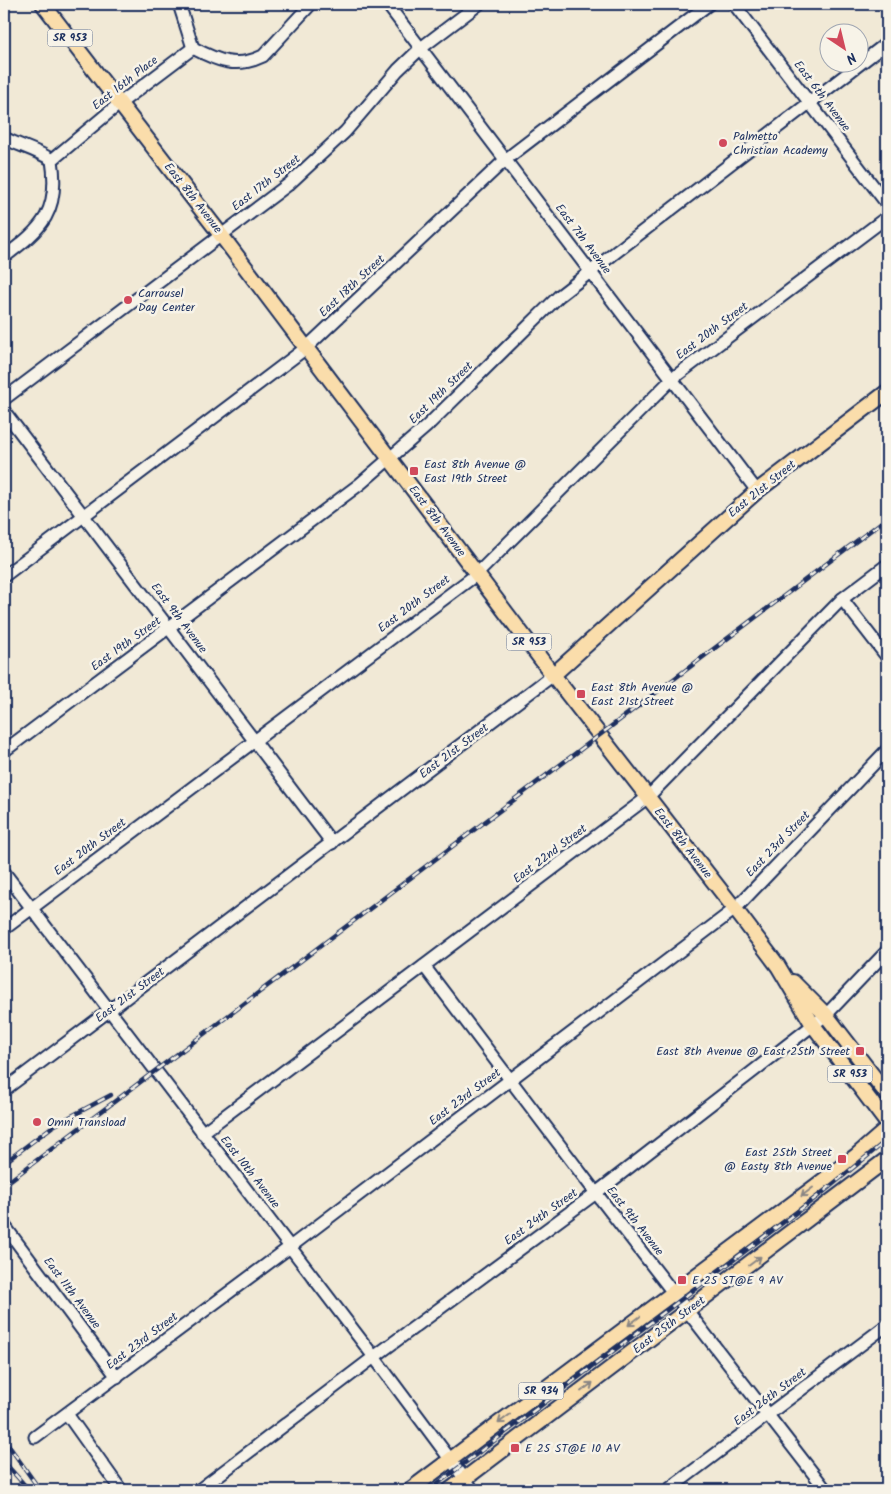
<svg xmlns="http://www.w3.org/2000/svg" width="891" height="1494" font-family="Kalam,sans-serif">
  <rect width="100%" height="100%" fill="#f1e9d6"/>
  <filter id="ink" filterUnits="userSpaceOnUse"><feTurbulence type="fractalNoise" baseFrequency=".02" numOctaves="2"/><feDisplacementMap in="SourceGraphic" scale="10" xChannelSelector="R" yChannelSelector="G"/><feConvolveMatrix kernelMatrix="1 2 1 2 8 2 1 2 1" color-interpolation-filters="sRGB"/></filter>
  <g filter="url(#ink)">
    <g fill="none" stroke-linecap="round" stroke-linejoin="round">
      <g stroke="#1b2f5e" stroke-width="15">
        <g id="minor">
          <polyline points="179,4 193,48"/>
          <polyline points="387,4 757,491"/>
          <polyline points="734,4 887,204"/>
          <path d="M 4,138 C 20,146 37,150 52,160"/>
          <path d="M 4,257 C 43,228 60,211 52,160 L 119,104 L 193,48 C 218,61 236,69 263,56 L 311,4"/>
          <polyline points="4,399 289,184 345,132 398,70 421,48 479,4"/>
          <polyline points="4,411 332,843"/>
          <polyline points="4,576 306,348 505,160 709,4"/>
          <polyline points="842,599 887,657"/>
          <polyline points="4,751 360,484 427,426 559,296 887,43"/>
          <polyline points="4,872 374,1357 473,1490"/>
          <polyline points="4,929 477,574 672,379 887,217"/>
          <polyline points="424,966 596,1193 826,1490"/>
          <polyline points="4,1090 553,675"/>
          <polyline points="202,1133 648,797 842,599 887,565"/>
          <polyline points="4,1225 117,1377"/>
          <polyline points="67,1414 121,1490"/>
          <polyline points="35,1437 290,1247 735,909 887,750"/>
          <polyline points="199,1490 374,1357 596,1193 813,1025 826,1015 887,951"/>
          <polyline points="668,1490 887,1325"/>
        </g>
      </g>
      <g stroke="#1b2f5e" stroke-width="18">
        <g id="major">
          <polyline points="43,4 221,235 553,675 735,909 778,966 813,1025 887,1123"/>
          <polyline points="553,675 757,491 887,392"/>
          <polyline points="793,982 826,1015 887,1094"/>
          <polyline points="410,1490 856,1156 887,1129"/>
          <polyline points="450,1490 887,1159"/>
        </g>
      </g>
      <use href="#minor" stroke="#f7f3e8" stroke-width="11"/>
      <use href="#major" stroke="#faddab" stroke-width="14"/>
      <g stroke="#1b2f5e" stroke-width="4.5">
        <g id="rail">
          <polyline points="4,1163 53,1126 111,1095"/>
          <polyline points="4,1185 887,518"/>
          <polyline points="4,1439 40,1490"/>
          <polyline points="4,1462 29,1490"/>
          <polyline points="429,1490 822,1193 887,1140"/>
        </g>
      </g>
      <use href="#rail" stroke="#f7f3e8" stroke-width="2.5" stroke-dasharray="8" stroke-linecap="butt"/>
    </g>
    <defs><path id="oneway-shaft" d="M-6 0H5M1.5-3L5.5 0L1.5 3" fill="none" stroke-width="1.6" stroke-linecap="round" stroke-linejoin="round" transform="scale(1.25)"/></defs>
    <g stroke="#8a8684">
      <use href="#oneway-shaft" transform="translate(807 1192) rotate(143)"/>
      <use href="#oneway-shaft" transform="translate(755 1261) rotate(-37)"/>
      <use href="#oneway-shaft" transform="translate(634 1321) rotate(143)"/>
      <use href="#oneway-shaft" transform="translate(587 1387) rotate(-37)"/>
      <use href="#oneway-shaft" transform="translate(504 1419) rotate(143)"/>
    </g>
  </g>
  <g fill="#d1495b" stroke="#f7f3e8" stroke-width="2">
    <circle cx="723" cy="143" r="5"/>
    <circle cx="128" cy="300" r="5"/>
    <rect x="409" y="466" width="10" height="10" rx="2.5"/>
    <rect x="576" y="689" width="10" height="10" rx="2.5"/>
    <rect x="855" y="1046" width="10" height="10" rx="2.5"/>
    <circle cx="37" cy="1122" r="5"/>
    <rect x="837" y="1154" width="10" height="10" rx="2.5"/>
    <rect x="677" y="1275" width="10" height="10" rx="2.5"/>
    <rect x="510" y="1443" width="10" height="10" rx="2.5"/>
  </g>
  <g text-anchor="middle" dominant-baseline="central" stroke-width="5" stroke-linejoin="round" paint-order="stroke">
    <g fill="#f7f3e8" stroke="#5d6a87" stroke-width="1">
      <rect x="47.5" y="29.5" width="45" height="17" rx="4"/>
      <rect x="506.5" y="633.5" width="45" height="17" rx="4"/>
      <rect x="827.5" y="1065.5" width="45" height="17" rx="4"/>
      <rect x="518.5" y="1382.5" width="45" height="17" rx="4"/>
    </g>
    <g font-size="11" font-weight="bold" fill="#1b2f5e">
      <text x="70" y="38">SR 953</text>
      <text x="529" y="642">SR 953</text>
      <text x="850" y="1074">SR 953</text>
      <text x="541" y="1391">SR 934</text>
    </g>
    <g font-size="12" fill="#1b2f5e" stroke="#f7f3e8">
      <text transform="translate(125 83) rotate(-38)">East 16th Place</text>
      <text transform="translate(822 96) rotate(53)">East 6th Avenue</text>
      <text transform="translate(266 183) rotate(-38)">East 17th Street</text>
      <text transform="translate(193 198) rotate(52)">East 8th Avenue</text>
      <text transform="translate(583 239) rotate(53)">East 7th Avenue</text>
      <text transform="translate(352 286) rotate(-43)">East 18th Street</text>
      <text transform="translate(712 331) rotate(-37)">East 20th Street</text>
      <text transform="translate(441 393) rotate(-44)">East 19th Street</text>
      <text transform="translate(762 489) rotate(-39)">East 21st Street</text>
      <text transform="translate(437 521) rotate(53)">East 8th Avenue</text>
      <text transform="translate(414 604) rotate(-37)">East 20th Street</text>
      <text transform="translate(179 618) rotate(53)">East 9th Avenue</text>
      <text transform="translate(126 644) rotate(-36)">East 19th Street</text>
      <text transform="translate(454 751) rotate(-37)">East 21st Street</text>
      <text transform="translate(683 843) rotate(52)">East 8th Avenue</text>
      <text transform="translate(778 844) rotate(-46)">East 23rd Street</text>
      <text transform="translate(90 847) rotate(-37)">East 20th Street</text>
      <text transform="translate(550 854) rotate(-37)">East 22nd Street</text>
      <text transform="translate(130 995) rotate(-37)">East 21st Street</text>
      <text transform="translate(465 1097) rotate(-37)">East 23rd Street</text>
      <text transform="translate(250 1172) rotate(52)">East 10th Avenue</text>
      <text transform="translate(541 1217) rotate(-36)">East 24th Street</text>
      <text transform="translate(635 1221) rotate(52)">East 9th Avenue</text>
      <text transform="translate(72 1293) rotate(53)">East 11th Avenue</text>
      <text transform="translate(669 1325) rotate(-37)">East 25th Street</text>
      <text transform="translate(142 1341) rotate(-37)">East 23rd Street</text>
      <text transform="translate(770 1397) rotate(-37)">East 26th Street</text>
    </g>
    <g font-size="12" fill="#1b2f5e" stroke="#f7f3e8" text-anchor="start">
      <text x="733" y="136">Palmetto<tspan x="733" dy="14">Christian Academy</tspan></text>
      <text x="138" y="293">Carrousel<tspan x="138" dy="14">Day Center</tspan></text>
      <text x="424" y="464">East 8th Avenue @<tspan x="424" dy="14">East 19th Street</tspan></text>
      <text x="591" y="687">East 8th Avenue @<tspan x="591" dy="14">East 21st Street</tspan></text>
      <text x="850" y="1051" text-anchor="end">East 8th Avenue @ East 25th Street</text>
      <text x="47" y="1122">Omni Transload</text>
      <text x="832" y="1152" text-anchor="end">East 25th Street<tspan x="832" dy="14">@ Easty 8th Avenue</tspan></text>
      <text x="692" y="1280">E 25 ST@E 9 AV</text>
      <text x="525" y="1448">E 25 ST@E 10 AV</text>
    </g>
  </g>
  <rect width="891" height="1494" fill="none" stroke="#f7f3e8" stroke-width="20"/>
  <rect x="10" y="10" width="871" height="1474" fill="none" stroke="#1b2f5e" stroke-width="2" filter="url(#ink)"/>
  <g transform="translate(844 48) rotate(145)"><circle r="24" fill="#f7f3e8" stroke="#9fa5b1"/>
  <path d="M0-4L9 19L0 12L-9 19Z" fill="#d1495b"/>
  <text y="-8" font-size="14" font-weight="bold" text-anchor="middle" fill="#1b2f5e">N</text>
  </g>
</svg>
